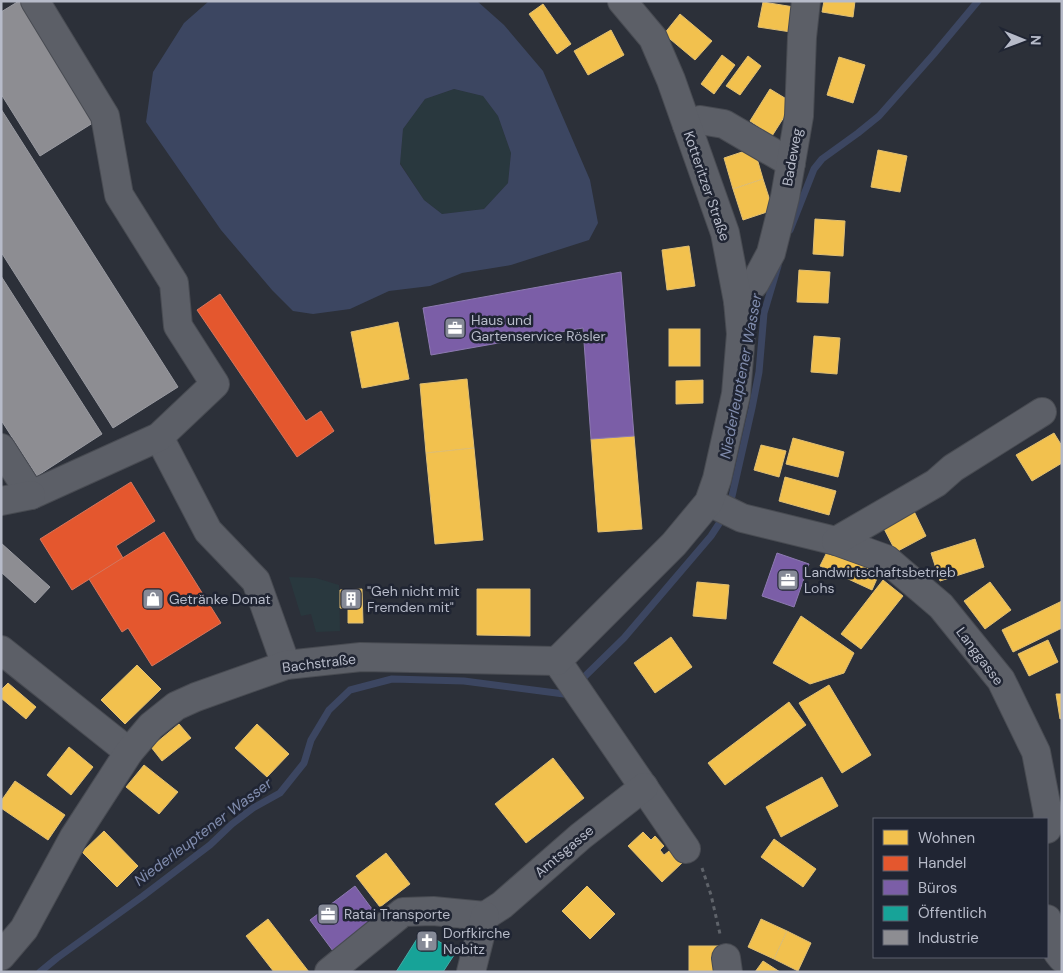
<svg xmlns="http://www.w3.org/2000/svg" width="1063" height="973" font-family="'DM Sans',sans-serif">
  <rect width="100%" height="100%" fill="#2c3039"/>
  <g fill="#29383e">
    <polygon points="454,89 483,96 498,116 511,153 508,183 484,209 442,214 424,200 400,163 403,129 425,99"/>
    <polygon points="289,577 316,578 339,585 340,631 316,632 311,614 301,616"/>
  </g>
  <path fill="#3c4661" fill-rule="evenodd" d="M 209,1 L 477,1 L 504,25 L 543,71 L 590,180 L 598,223 L 589,240 L 511,265 L 462,273 L 430,286 L 389,291 L 350,309 L 313,314 L 293,311 L 272,290 L 221,230 L 146,122 L 153,72 L 184,23 ZM 454,89 L 483,96 L 498,116 L 511,153 L 508,183 L 484,209 L 442,214 L 424,200 L 400,164 L 403,129 L 425,99 Z"/>
  <g fill="#f2c14e" stroke="#e0bf73">
    <polygon points="824,1 855,1 853,17 822,12"/>
    <polygon points="763,2 794,7 791,32 758,27"/>
    <polygon points="543,4 571,44 557,54 529,14"/>
    <polygon points="680,14 712,41 695,60 664,34"/>
    <polygon points="611,30 624,55 588,75 574,51"/>
    <polygon points="722,55 735,65 714,94 701,84"/>
    <polygon points="748,56 761,66 740,95 726,86"/>
    <polygon points="839,57 865,65 853,103 827,95"/>
    <polygon points="770,89 793,103 772,136 750,121"/>
    <polygon points="754,148 763,179 733,189 724,158"/>
    <polygon points="878,150 907,156 900,192 871,187"/>
    <polygon points="763,179 773,210 743,220 733,189"/>
    <polygon points="815,219 845,221 843,256 813,254"/>
    <polygon points="689,246 695,286 667,290 662,250"/>
    <polygon points="799,270 830,272 828,303 797,302"/>
    <polygon points="398,322 409,379 362,388 351,332"/>
    <rect x="669" y="329" width="31" height="37"/>
    <polygon points="814,336 840,338 837,374 811,372"/>
    <polygon points="467,379 474,448 426,453 420,384"/>
    <polygon points="703,380 703,403 676,404 676,381"/>
    <polygon points="1054,433 1062,446 1062,463 1032,481 1016,455"/>
    <polygon points="634,436 642,529 598,532 591,439"/>
    <polygon points="793,438 844,452 838,477 786,464"/>
    <polygon points="761,445 786,451 779,477 754,470"/>
    <polygon points="474,448 483,540 435,544 426,453"/>
    <polygon points="785,477 836,491 829,515 779,501"/>
    <polygon points="910,503 926,536 896,552 879,519"/>
    <polygon points="975,539 984,567 940,581 931,553"/>
    <polygon points="828,550 879,574 872,590 820,566"/>
    <polygon points="883,580 903,596 861,649 841,634"/>
    <polygon points="697,582 729,585 726,619 693,616"/>
    <polygon points="990,582 1011,610 985,629 964,601"/>
    <polygon points="362,589 363,623 348,623 348,608 340,608 340,590"/>
    <polygon points="477,589 530,589 530,636 477,635"/>
    <polygon points="1062,601 1062,628 1013,652 1002,630"/>
    <polygon points="801,616 854,653 844,673 810,684 773,663"/>
    <polygon points="671,637 692,667 655,693 634,663"/>
    <polygon points="1048,640 1058,662 1029,676 1018,654"/>
    <polygon points="137,665 161,689 125,724 101,700"/>
    <polygon points="8,683 36,707 26,719 1,698 1,690"/>
    <polygon points="829,685 871,755 842,773 799,703"/>
    <polygon points="1056,694 1062,694 1062,718 1060,719"/>
    <polygon points="789,702 806,725 725,785 708,763"/>
    <polygon points="179,724 191,738 162,761 151,747"/>
    <polygon points="257,724 289,754 267,777 235,748"/>
    <polygon points="69,747 93,767 71,795 47,775"/>
    <polygon points="553,758 584,798 526,843 495,804"/>
    <polygon points="144,765 178,792 159,814 126,787"/>
    <polygon points="822,777 838,806 781,837 766,807"/>
    <polygon points="15,781 65,815 48,840 1,808 1,801"/>
    <polygon points="104,831 138,866 117,887 82,852"/>
    <polygon points="643,832 651,840 655,836 664,846 660,850 664,855 673,848 682,863 662,882 628,846"/>
    <polygon points="774,839 816,869 803,887 761,857"/>
    <polygon points="386,853 410,884 380,907 356,876"/>
    <polygon points="587,886 615,914 590,939 562,911"/>
    <polygon points="268,919 309,972 274,972 246,936"/>
    <polygon points="761,919 787,931 774,959 748,947"/>
    <polygon points="787,931 811,943 798,971 774,959"/>
    <rect x="689" y="946" width="30" height="26"/>
    <polygon points="763,961 780,972 755,972"/>
  </g>
  <g fill="#e4572e" stroke="#d6755c">
    <polygon points="220,294 306,421 321,411 334,431 297,457 197,310"/>
    <polygon points="131,482 155,521 116,546 123,558 72,590 40,539"/>
    <polygon points="164,532 221,623 152,666 128,628 122,632 89,579"/>
  </g>
  <g fill="#7b5ea7" stroke="#8d7ab1">
    <polygon points="621,272 634,436 591,439 583,328 431,355 423,308"/>
    <polygon points="777,553 809,564 794,607 762,596"/>
    <polygon points="355,886 378,917 333,951 310,920"/>
  </g>
  <polygon fill="#17a398" stroke="#47aaa7" points="422,931 456,952 443,972 396,972"/>
  <g fill="#8d8d92" stroke="#9a9ba2">
    <polygon points="19,1 20,1 96,121 40,156 1,94 1,12"/>
    <polygon points="1,109 178,387 113,428 1,252"/>
    <polygon points="1,276 102,434 37,476 1,420"/>
    <polygon points="1,543 50,587 35,603 1,572"/>
  </g>
  <g fill="none" stroke-linecap="round" stroke-linejoin="round">
    <g stroke="#3c4661" stroke-width="7">
      <polyline points="790,230 814,169 822,159 858,133 879,116 933,55 978,1"/>
      <polyline points="730,505 752,408 759,372 764,313 778,266"/>
      <polyline points="578,683 624,638 711,536 724,516"/>
      <polyline points="40,972 57,958 143,896 210,845 232,824 253,808 280,793 304,763 311,740 329,710 350,690 392,679 464,681 564,694 569,690"/>
    </g>
    <g stroke="#484b52" stroke-width="30">
      <g id="minor">
        <polyline points="687,125 700,120 724,124 791,163"/>
        <polyline points="738,301 755,283 771,253 785,197 799,116 802,37 806,1"/>
        <polyline points="159,437 208,531 256,581 286,665"/>
        <polyline points="1,448 31,495 159,437 215,384 178,326 174,283 119,195 105,116 35,1"/>
        <polyline points="1,501 31,495"/>
        <polyline points="709,502 742,518 836,541 886,559 941,606 1001,680 1036,752 1048,814 1047,829"/>
        <polyline points="836,541 936,483 953,468 1042,412"/>
        <polyline points="1,650 129,752"/>
        <polyline points="557,661 686,849"/>
        <polyline points="485,916 502,905 581,836 644,787"/>
        <polyline points="1047,919 1058,953 1062,958"/>
        <polyline points="1,956 24,929 74,837 129,752 151,726 176,706 196,697 286,665 361,657 557,661 674,544 709,502 717,479 736,394 741,334 738,301 725,233 671,80 653,38 622,1"/>
        <polyline points="726,958 728,972"/>
        <polyline points="329,972 403,912 433,911 485,916"/>
        <polyline points="471,972 485,916"/>
      </g>
    </g>
    <polyline stroke="#5f636a" stroke-width="3" stroke-dasharray="4 4" stroke-linecap="butt" points="702,868 711,895 720,934"/>
    <use href="#minor" stroke="#5c5f67" stroke-width="28"/>
  </g>
  <defs>
    <g id="office-square" transform="scale(1.125)"><rect x="-9" y="-9" width="18" height="18" rx="4" fill="#868a97" stroke="#202533"/><path d="M-6-3h4V-5.5h4V-3h4V5H-6ZM-1-4.5V-3h2v-1.5ZM-6 0V1H6V0Z" fill="#fff"/></g>
    <g id="shop-square" transform="scale(1.125)"><rect x="-9" y="-9" width="18" height="18" rx="4" fill="#868a97" stroke="#202533"/><path d="M-5-2.5h2.3a2.7 3.5 0 0 1 5.4 0H5L5.5 6h-11ZM-1.5-2.5h3a1.5 2.3 0 0 0-3 0Z" fill="#fff"/></g>
    <g id="building-square" transform="scale(1.125)"><rect x="-9" y="-9" width="18" height="18" rx="4" fill="#868a97" stroke="#202533"/><path d="M-4-6H4V6H1V3H-1V6H-4ZM-2.5-4.3h1.7v1.8h-1.7ZM.8-4.3h1.7v1.8H.8ZM-2.5-1h1.7V.8h-1.7ZM.8-1h1.7V.8H.8Z" fill="#fff"/></g>
    <g id="church-square" transform="scale(1.125)"><rect x="-9" y="-9" width="18" height="18" rx="4" fill="#868a97" stroke="#202533"/><path d="M-1.2-6h2.4v3.5h3.3v2.4h-3.3V6h-2.4V-.1h-3.3v-2.4h3.3Z" fill="#fff"/></g>
  </defs>
  <g fill-rule="evenodd">
    <use href="#office-square" x="455" y="328"/>
    <use href="#office-square" x="788" y="580"/>
    <use href="#shop-square" x="153" y="599"/>
    <use href="#building-square" x="351" y="599"/>
    <use href="#office-square" x="328" y="914"/>
    <use href="#church-square" x="427" y="941"/>
  </g>
  <g text-anchor="middle" dominant-baseline="central" stroke-width="5" stroke-linejoin="round" paint-order="stroke">
    <g font-size="14" fill="#b7bbc9" stroke="#202533">
      <text transform="translate(792 157) rotate(-80)">Badeweg</text>
      <text transform="translate(707 186) rotate(71)">Kotteritzer Straße</text>
      <text transform="translate(980 656) rotate(53)">Langgasse</text>
      <text transform="translate(319 663) rotate(-7)">Bachstraße</text>
      <text transform="translate(564 851) rotate(-40)">Amtsgasse</text>
    </g>
    <g font-size="14" fill="#b7bbc9" stroke="#202533" text-anchor="start">
      <text x="471" y="320">Haus und<tspan x="471" dy="16">Gartenservice Rösler</tspan></text>
      <text x="804" y="572">Landwirtschaftsbetrieb<tspan x="804" dy="16">Lohs</tspan></text>
      <text x="367" y="591">"Geh nicht mit<tspan x="367" dy="16">Fremden mit"</tspan></text>
      <text x="169" y="599">Getränke Donat</text>
      <text x="344" y="914">Ratai Transporte</text>
      <text x="443" y="933">Dorfkirche<tspan x="443" dy="16">Nobitz</tspan></text>
    </g>
    <g font-size="15" font-style="italic" fill="#818dae" stroke="#202533">
      <text transform="translate(741 376) rotate(-79)">Niederleuptener Wasser</text>
      <text transform="translate(203 832) rotate(-37)">Niederleuptener Wasser</text>
    </g>
  </g>
  <rect width="1063" height="973" fill="none" stroke="#b7bbc9" stroke-width="5"/>
  <rect x="873" y="818" width="175" height="140" fill="#202533" stroke="#5c616f"/>
  <rect x="883" y="830" width="25" height="15" fill="#f2c14e" stroke="#5c616f"/>
  <text x="918" y="843" font-size="15" fill="#b7bbc9">Wohnen</text>
  <rect x="883" y="856" width="25" height="15" fill="#e4572e" stroke="#5c616f"/>
  <text x="918" y="868" font-size="15" fill="#b7bbc9">Handel</text>
  <rect x="883" y="880" width="25" height="15" fill="#7b5ea7" stroke="#5c616f"/>
  <text x="918" y="893" font-size="15" fill="#b7bbc9">Büros</text>
  <rect x="883" y="906" width="25" height="15" fill="#17a398" stroke="#5c616f"/>
  <text x="918" y="918" font-size="15" fill="#b7bbc9">Öffentlich</text>
  <rect x="883" y="930" width="25" height="15" fill="#8d8d92" stroke="#5c616f"/>
  <text x="918" y="943" font-size="15" fill="#b7bbc9">Industrie</text>
  <g transform="translate(1023 40) rotate(91)" stroke="#202533" stroke-width="4" paint-order="stroke">
  <path d="M0-4L9 19L0 12L-9 19Z" fill="#b7bbc9"/>
  <text y="-8" font-size="14" font-weight="bold" text-anchor="middle" fill="#b7bbc9">N</text>
  </g>
</svg>
